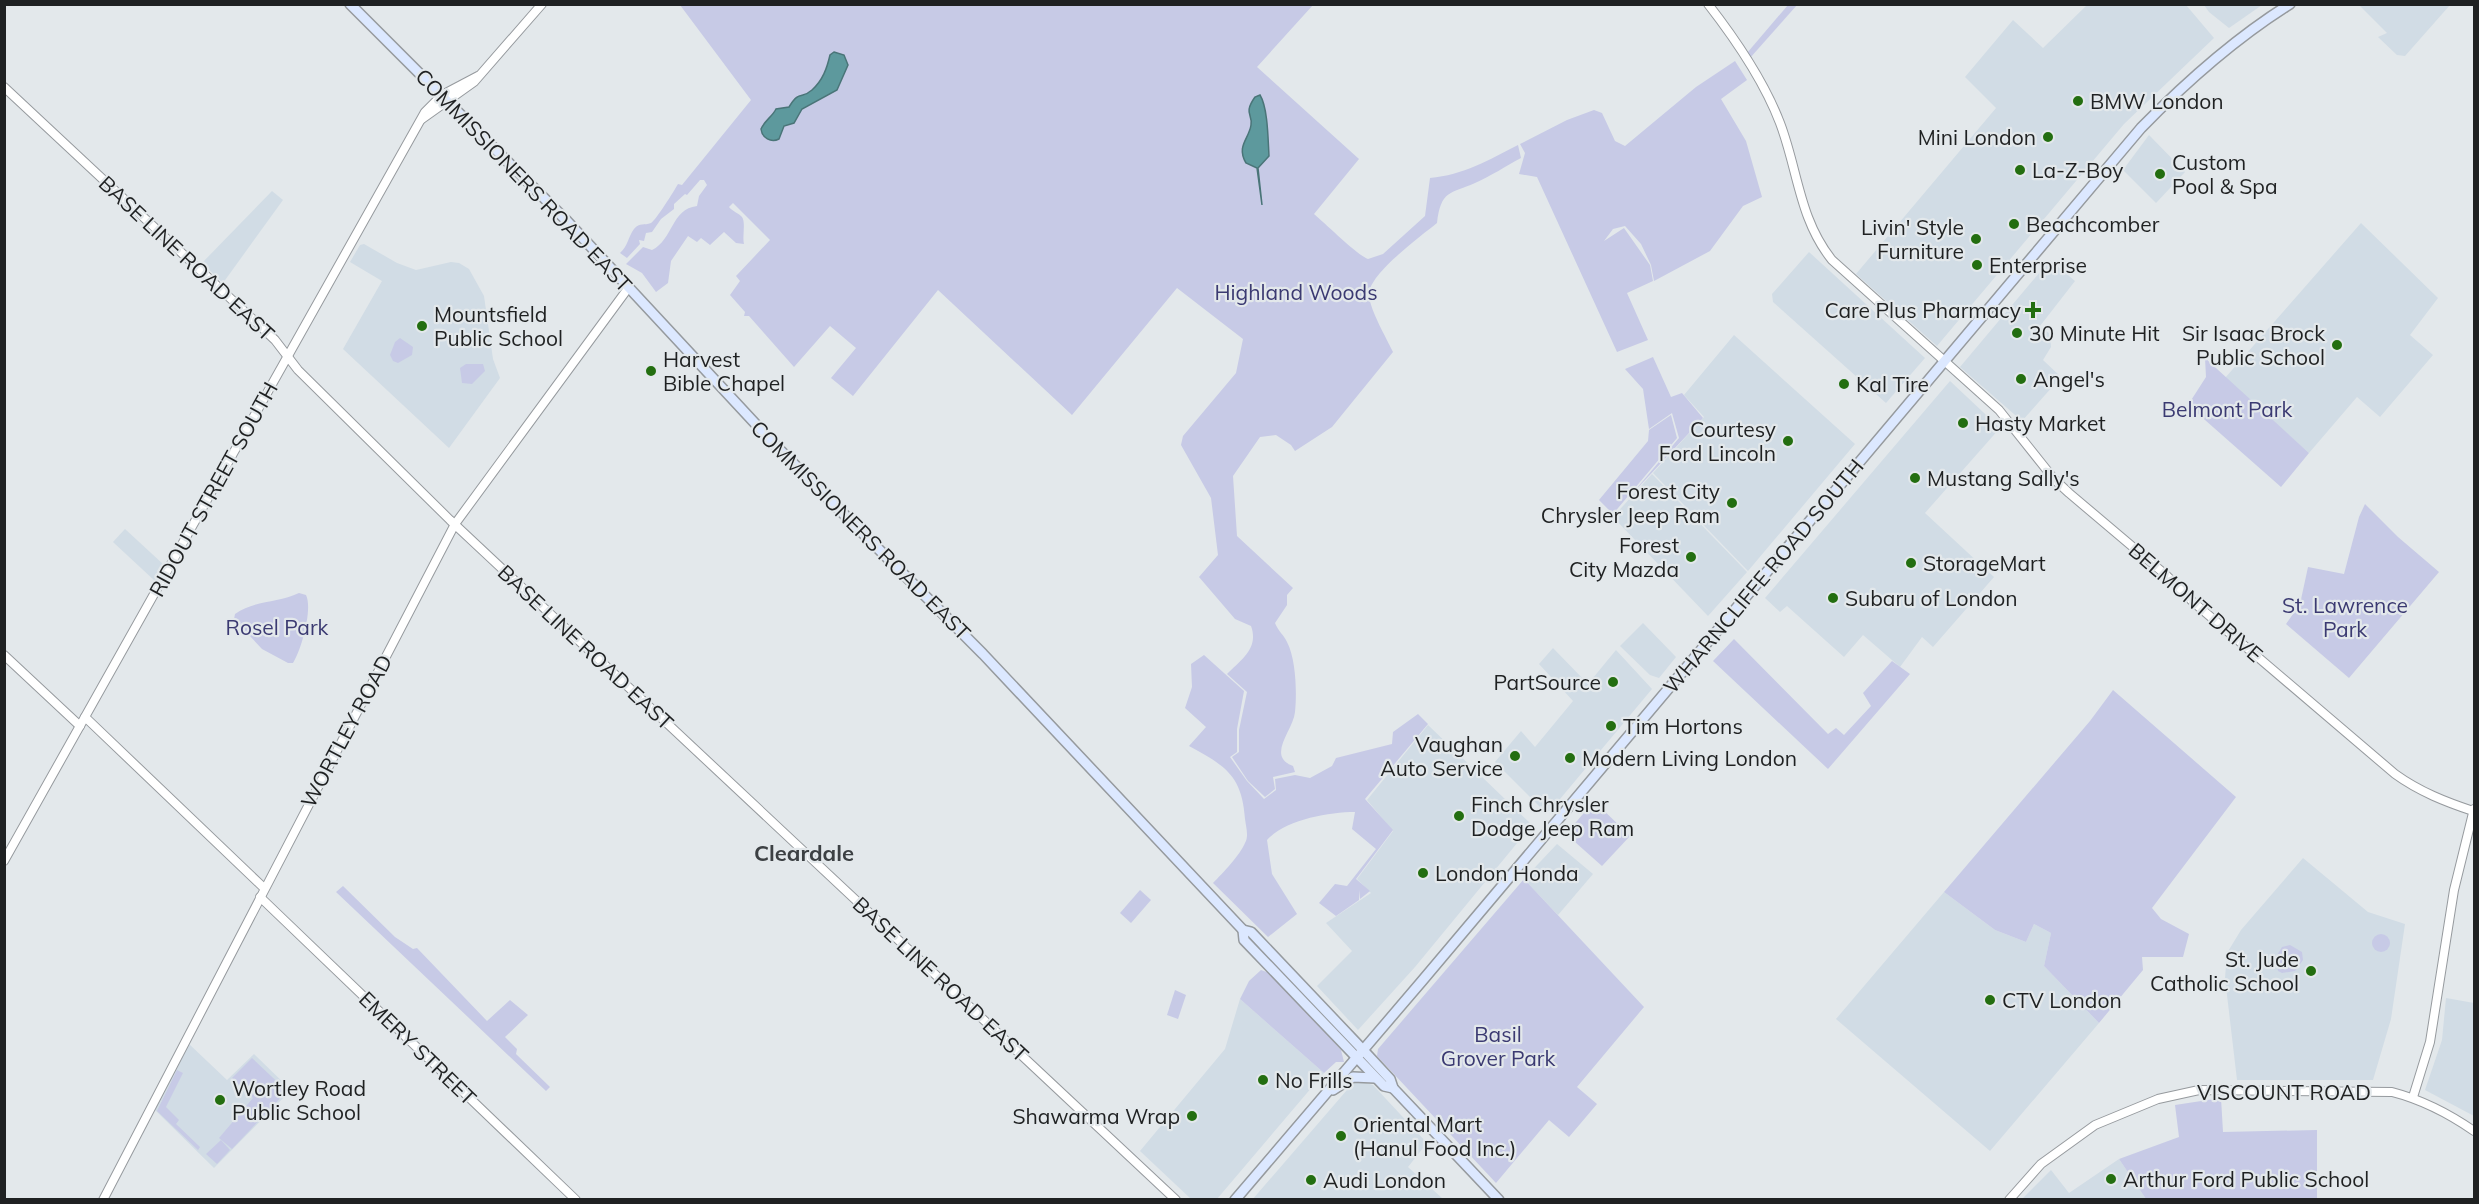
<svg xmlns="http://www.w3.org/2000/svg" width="2479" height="1204" font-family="Mulish,sans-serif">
  <rect width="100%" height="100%" fill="#e3e8eb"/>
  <g fill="#d1dce5">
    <polygon points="2087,5 2186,5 2214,38 2124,124 1937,346 1856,274 1996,108 1965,77 2013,20 2043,48"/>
    <polygon points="2204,5 2262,5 2229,28 2209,12"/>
    <polygon points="2359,5 2450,5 2405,56 2397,55 2378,37 2387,33"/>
    <polygon points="2149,135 2185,172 2156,203 2123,170"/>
    <polygon points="272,191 283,200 223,283 202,263"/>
    <polygon points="2361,223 2438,298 2410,335 2433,355 2380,417 2357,397 2309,453 2225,378"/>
    <polygon points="364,244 397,263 416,270 451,262 459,263 469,269 484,296 493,359 500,378 449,448 343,349 382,281 350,262 360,245"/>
    <polygon points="1809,252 1925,358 1886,403 1773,302 1772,294"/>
    <polygon points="2050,260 2075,281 2040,326 2050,334 2051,347 2043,360 2061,377 2022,421 1960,367"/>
    <polygon points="1734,335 1855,444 1748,571 1653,473 1704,417 1684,395"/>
    <polygon points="1950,381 2000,428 1925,513 1994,577 1933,647 1922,637 1900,667 1863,635 1844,657 1787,606 1780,612 1765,598"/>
    <polygon points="1652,474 1747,572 1708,616 1613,517"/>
    <polygon points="125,529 164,565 155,581 113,542"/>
    <polygon points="1643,623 1676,657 1659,678 1650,675 1620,646"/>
    <polygon points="1553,648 1588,684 1616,650 1652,689 1550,811 1544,811 1495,762 1521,731 1535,747 1573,701 1539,664"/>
    <polygon points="1428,725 1532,825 1415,967 1358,1030 1317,986 1352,951 1326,923 1371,893 1357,879 1393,831 1367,800"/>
    <polygon points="1557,844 1593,874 1558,915 1524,879"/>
    <polygon points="2303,858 2368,912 2405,924 2391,1019 2373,1080 2237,1080 2225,978 2227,953 2241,930"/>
    <polygon points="1944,892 1995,930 2026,942 2034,924 2051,933 2044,966 2099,1023 1990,1151 1836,1019"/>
    <polygon points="2446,998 2474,1003 2474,1116 2425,1090 2442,1040"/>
    <polygon points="1240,999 1324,1073 1217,1199 1191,1199 1140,1151 1225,1049"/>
    <polygon points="188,1043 227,1080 254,1054 291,1090 214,1168 155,1110"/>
    <polygon points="1360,1081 1373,1085 1427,1143 1408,1167 1443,1199 1252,1200 1353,1083"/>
    <polygon points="2119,1159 2146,1199 2021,1200 2051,1170 2069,1193"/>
  </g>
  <g fill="#c7cae6">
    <path d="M 680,5 L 1313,5 L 1257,67 L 1359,159 L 1314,214 C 1327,225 1356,254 1368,259 L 1383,254 L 1425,216 L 1430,178 C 1463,175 1489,160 1518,145 L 1521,158 C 1506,166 1491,176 1475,183 C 1450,194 1441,190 1437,223 C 1421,236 1366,276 1369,296 C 1371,312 1386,337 1393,352 L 1332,427 L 1295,451 L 1291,445 L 1276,435 L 1260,437 L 1233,476 L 1237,536 L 1293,588 L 1287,595 L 1287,605 L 1275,623 C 1278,631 1284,635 1287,642 C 1296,659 1297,693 1295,712 C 1293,731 1266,756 1293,766 L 1295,772 L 1273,777 L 1275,789 L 1265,797 L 1248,781 L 1232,757 L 1239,752 L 1239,730 L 1247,692 L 1227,674 C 1242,659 1259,648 1251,626 L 1235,619 L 1199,577 L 1218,555 L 1211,498 L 1181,445 L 1183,436 L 1236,373 L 1243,339 L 1177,288 L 1072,415 L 938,290 L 853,396 L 831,378 L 856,348 L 830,326 L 794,367 L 749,316 L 744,316 L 745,312 L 730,295 L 740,281 L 736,276 L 770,240 L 733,203 L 729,207 C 733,212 739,213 742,217 C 746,223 742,236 744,244 L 736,243 L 724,232 L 710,245 L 701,238 L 697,242 L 688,236 L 671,261 L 668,283 L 656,292 L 642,273 L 626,264 L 643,247 L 652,250 C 673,240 671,209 697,206 L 699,196 L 707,185 L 704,180 L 700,180 L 687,195 L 685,194 L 674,204 L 674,209 L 661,219 L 652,232 L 646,233 L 644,241 L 639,240 L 640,244 L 627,258 L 620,253 C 628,246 628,237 634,229 C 640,222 644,226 651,223 C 656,220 674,191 678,184 L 682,185 L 751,100 Z"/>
    <polygon points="1788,5 1797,5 1750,58 1747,53"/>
    <polygon points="1735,61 1747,80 1721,99 1746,141 1762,197 1743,206 1710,251 1654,281 1651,265 1641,244 1625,226 1613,229 1604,241 1624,228 1650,265 1653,281 1627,293 1648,340 1617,352 1537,177 1519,174 1525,153 1520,144 1567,120 1594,110 1602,113 1615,141 1625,146 1696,87"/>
    <polygon points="400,338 413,347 412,355 398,363 393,361 390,355 395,342"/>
    <polygon points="1653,357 1671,397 1682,393 1703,418 1632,494 1679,438 1672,413 1649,429 1643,389 1625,369"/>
    <polygon points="2205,358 2309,453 2281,487 2188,405 2206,377"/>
    <polygon points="466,364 483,364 485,371 472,384 462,383 460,368"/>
    <polygon points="1671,415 1677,438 1613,514 1599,500 1648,441 1649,430"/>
    <polygon points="2365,504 2398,537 2439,572 2349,678 2286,624 2300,604 2308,567 2344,574 2359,517"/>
    <path d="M 299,593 L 306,595 C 313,609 301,651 293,663 L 288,663 L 262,649 L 234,619 L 235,614 C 255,600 278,603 299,593 Z"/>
    <polygon points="1734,639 1828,734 1836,728 1844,735 1871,706 1863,693 1892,661 1910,674 1828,769 1713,661"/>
    <path d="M 1204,655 L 1244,691 L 1237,729 L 1237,752 L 1230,757 L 1247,781 L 1264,799 L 1276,790 L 1275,779 L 1295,775 L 1310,778 L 1332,766 L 1336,758 L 1392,744 L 1393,732 L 1418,714 L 1428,724 L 1365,799 L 1393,830 L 1356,879 L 1370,891 L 1360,899 L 1359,890 L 1359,900 L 1336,916 L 1319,903 L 1335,884 L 1347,886 L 1376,849 L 1352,829 L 1355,812 C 1328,812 1285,820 1267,840 L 1272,874 L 1297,914 L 1268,937 L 1213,883 C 1223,873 1240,855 1245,843 C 1249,836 1246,827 1245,819 C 1242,776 1226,766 1189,746 L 1206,727 L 1185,708 L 1192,687 L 1191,664 Z"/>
    <polygon points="2113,690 2236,797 2152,908 2161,919 2189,934 2183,957 2142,957 2143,970 2099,1023 2044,966 2051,933 2034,924 2026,942 1995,930 1944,892 2090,721"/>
    <polygon points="1594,801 1630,836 1602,866 1566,834"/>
    <polygon points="1524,879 1644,1007 1577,1087 1597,1104 1569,1137 1549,1120 1496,1183 1377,1056 1378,1049"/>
    <polygon points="343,886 395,937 413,949 417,948 487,1021 510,1000 528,1015 505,1037 517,1049 516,1054 550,1087 546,1091 336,892"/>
    <polygon points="1140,890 1151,900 1131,923 1120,913"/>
    <circle cx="2381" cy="943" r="9"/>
    <polygon points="2290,945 2302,952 2303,960 2295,971 2282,973 2278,971 2276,957 2282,947"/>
    <polygon points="1261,970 1272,974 1341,1050 1344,1062 1336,1062 1324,1073 1240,999 1249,981"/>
    <polygon points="1175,990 1186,995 1178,1019 1167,1015"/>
    <polygon points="252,1058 287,1091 232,1149 219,1138 253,1098 232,1078"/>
    <polygon points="177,1070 183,1073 166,1107 179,1120 176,1124 200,1147 198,1150 157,1111"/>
    <polygon points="2221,1098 2223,1132 2317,1130 2317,1199 2146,1199 2119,1159 2179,1137 2175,1105"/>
    <polygon points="221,1140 230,1150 217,1164 206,1154"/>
  </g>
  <g fill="#5d999d" stroke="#4a7578" stroke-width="1.5">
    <path d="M 834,52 L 844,55 L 848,65 L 837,90 L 802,109 L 794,123 L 784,126 L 779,139 C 771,143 762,138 761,129 C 765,120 772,117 776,109 L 789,107 C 800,89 801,100 812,90 C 823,80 827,68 830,55 Z"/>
    <path d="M 1260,95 C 1268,108 1268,140 1269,156 L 1258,168 L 1262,205 L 1257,168 L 1246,163 C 1236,146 1249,139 1251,125 C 1253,114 1243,114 1255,97 Z"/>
  </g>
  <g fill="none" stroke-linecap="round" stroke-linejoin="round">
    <g stroke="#969a9e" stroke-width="10">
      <g id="tertiary">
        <path d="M 1708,4 C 1736,40 1764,81 1780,123 C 1798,170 1799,219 1832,260 L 1999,410 L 2054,479 L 2069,493 L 2166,575 L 2192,601 L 2395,774 C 2420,792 2446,802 2473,811"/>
        <polyline points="4,87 275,340 298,370 450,520 1176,1200"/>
        <polyline points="422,119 474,82 542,4"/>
        <polyline points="4,655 80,726"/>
        <polyline points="85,717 264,888"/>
        <polyline points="4,861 425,112 442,95 478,76"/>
        <polyline points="260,897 576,1200"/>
        <polyline points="2413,1097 2430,1042 2454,890 2474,809"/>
        <polyline points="103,1200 455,524 629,287"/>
        <path d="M 2009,1200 L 2041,1164 L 2095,1125 L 2158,1099 L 2199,1090 L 2392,1092 C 2423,1100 2448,1113 2474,1131"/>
      </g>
    </g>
    <g stroke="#969a9e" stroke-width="12">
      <g id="secondary">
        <polyline points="350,4 567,221 777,447 983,654 1243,930 1251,932 1363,1050 1390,1079 1393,1088 1499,1200"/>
        <polyline points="1243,930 1244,940 1384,1086 1393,1088"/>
        <polyline points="1333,1090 1353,1077 1375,1078"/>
        <path d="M 1235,1200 L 1422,981 L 2141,128 C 2187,81 2234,39 2290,4"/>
      </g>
    </g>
    <use href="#tertiary" stroke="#fff" stroke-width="8"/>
    <use href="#secondary" stroke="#dce8ff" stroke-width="9"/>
  </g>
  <g fill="#236e10" stroke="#e3e8eb" stroke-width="2">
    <circle cx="2078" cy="101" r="6"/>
    <circle cx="2048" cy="137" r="6"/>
    <circle cx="2020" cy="170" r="6"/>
    <circle cx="2160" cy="174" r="6"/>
    <circle cx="2014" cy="224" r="6"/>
    <circle cx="1976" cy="239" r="6"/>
    <circle cx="1977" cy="265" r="6"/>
    <path d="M2030 301h6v6h6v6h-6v6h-6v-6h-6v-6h6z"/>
    <circle cx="422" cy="326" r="6"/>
    <circle cx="2017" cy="333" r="6"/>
    <circle cx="2337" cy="345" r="6"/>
    <circle cx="651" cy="371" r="6"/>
    <circle cx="2021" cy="379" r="6"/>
    <circle cx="1844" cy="384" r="6"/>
    <circle cx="1963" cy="423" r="6"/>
    <circle cx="1788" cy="441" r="6"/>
    <circle cx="1915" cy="478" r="6"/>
    <circle cx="1732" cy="503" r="6"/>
    <circle cx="1691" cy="557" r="6"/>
    <circle cx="1911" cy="563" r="6"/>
    <circle cx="1833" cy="598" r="6"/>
    <circle cx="1613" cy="682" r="6"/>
    <circle cx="1611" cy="726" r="6"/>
    <circle cx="1515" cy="756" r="6"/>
    <circle cx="1570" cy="758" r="6"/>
    <circle cx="1459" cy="816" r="6"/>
    <circle cx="1423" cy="873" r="6"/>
    <circle cx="2311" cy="971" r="6"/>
    <circle cx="1990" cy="1000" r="6"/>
    <circle cx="1263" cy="1080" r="6"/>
    <circle cx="220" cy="1100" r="6"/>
    <circle cx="1192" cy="1116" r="6"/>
    <circle cx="1341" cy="1136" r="6"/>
    <circle cx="2111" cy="1179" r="6"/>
    <circle cx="1311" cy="1180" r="6"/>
  </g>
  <g text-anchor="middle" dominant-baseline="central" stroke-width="4.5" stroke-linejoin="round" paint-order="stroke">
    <g font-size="21" fill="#1f2122" stroke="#e3e8eb" text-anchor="start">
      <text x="2090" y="101">BMW London</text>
      <text x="2036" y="137" text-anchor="end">Mini London</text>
      <text x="2172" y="162">Custom<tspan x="2172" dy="24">Pool &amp; Spa</tspan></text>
      <text x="2032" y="170">La-Z-Boy</text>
      <text x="2026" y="224">Beachcomber</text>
      <text x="1964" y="227" text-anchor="end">Livin' Style<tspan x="1964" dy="24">Furniture</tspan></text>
      <text x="1989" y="265">Enterprise</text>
      <text x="2021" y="310" text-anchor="end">Care Plus Pharmacy</text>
      <text x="434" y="314">Mountsfield<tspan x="434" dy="24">Public School</tspan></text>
      <text x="2029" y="333">30 Minute Hit</text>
      <text x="2325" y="333" text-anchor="end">Sir Isaac Brock<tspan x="2325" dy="24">Public School</tspan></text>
      <text x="663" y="359">Harvest<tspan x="663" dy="24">Bible Chapel</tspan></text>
      <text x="2033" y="379">Angel's</text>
      <text x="1856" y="384">Kal Tire</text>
      <text x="1975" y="423">Hasty Market</text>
      <text x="1776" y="429" text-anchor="end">Courtesy<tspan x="1776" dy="24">Ford Lincoln</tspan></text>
      <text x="1927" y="478">Mustang Sally's</text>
      <text x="1720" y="491" text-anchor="end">Forest City<tspan x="1720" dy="24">Chrysler Jeep Ram</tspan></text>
      <text x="1679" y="545" text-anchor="end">Forest<tspan x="1679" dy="24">City Mazda</tspan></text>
      <text x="1923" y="563">StorageMart</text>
      <text x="1845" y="598">Subaru of London</text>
      <text x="1601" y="682" text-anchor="end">PartSource</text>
      <text x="1623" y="726">Tim Hortons</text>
      <text x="1503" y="744" text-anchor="end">Vaughan<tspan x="1503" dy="24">Auto Service</tspan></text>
      <text x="1582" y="758">Modern Living London</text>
      <text x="1471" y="804">Finch Chrysler<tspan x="1471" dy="24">Dodge Jeep Ram</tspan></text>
      <text x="1435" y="873">London Honda</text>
      <text x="2299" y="959" text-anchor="end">St. Jude<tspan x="2299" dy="24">Catholic School</tspan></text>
      <text x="2002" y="1000">CTV London</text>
      <text x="1275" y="1080">No Frills</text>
      <text x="232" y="1088">Wortley Road<tspan x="232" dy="24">Public School</tspan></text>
      <text x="1180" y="1116" text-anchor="end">Shawarma Wrap</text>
      <text x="1353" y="1124">Oriental Mart<tspan x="1353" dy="24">(Hanul Food Inc.)</tspan></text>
      <text x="2123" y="1179">Arthur Ford Public School</text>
      <text x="1323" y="1180">Audi London</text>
    </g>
    <g font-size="21" fill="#1f2122" stroke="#e3e8eb">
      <text transform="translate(524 180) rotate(46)">COMMISSIONERS ROAD EAST</text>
      <text transform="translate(187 258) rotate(43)">BASE LINE ROAD EAST</text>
      <text transform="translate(213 489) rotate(-61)">RIDOUT STREET SOUTH</text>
      <text transform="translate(861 530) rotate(45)">COMMISSIONERS ROAD EAST</text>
      <text transform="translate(1763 576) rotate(-50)">WHARNCLIFFE ROAD SOUTH</text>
      <text transform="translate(2196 602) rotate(41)">BELMONT DRIVE</text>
      <text transform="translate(586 647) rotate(43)">BASE LINE ROAD EAST</text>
      <text transform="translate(346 731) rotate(-62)">WORTLEY ROAD</text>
      <text transform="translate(941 979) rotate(43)">BASE LINE ROAD EAST</text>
      <text transform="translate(418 1048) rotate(44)">EMERY STREET</text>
      <text x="2284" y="1092">VISCOUNT ROAD</text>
    </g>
    <g font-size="21" fill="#3b3a72" stroke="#e3e8eb">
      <text x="1296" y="292">Highland Woods</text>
      <text x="2227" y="409">Belmont Park</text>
      <text x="2345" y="605">St. Lawrence<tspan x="2345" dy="24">Park</tspan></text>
      <text x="277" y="627">Rosel Park</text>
      <text x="1498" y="1034">Basil<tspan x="1498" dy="24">Grover Park</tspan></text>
    </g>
    <g font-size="22" font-weight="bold" fill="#3c4043" stroke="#e3e8eb">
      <text x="804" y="853">Cleardale</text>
    </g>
  </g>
  <rect width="2479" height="1204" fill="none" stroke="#1f2122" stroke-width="12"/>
</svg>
